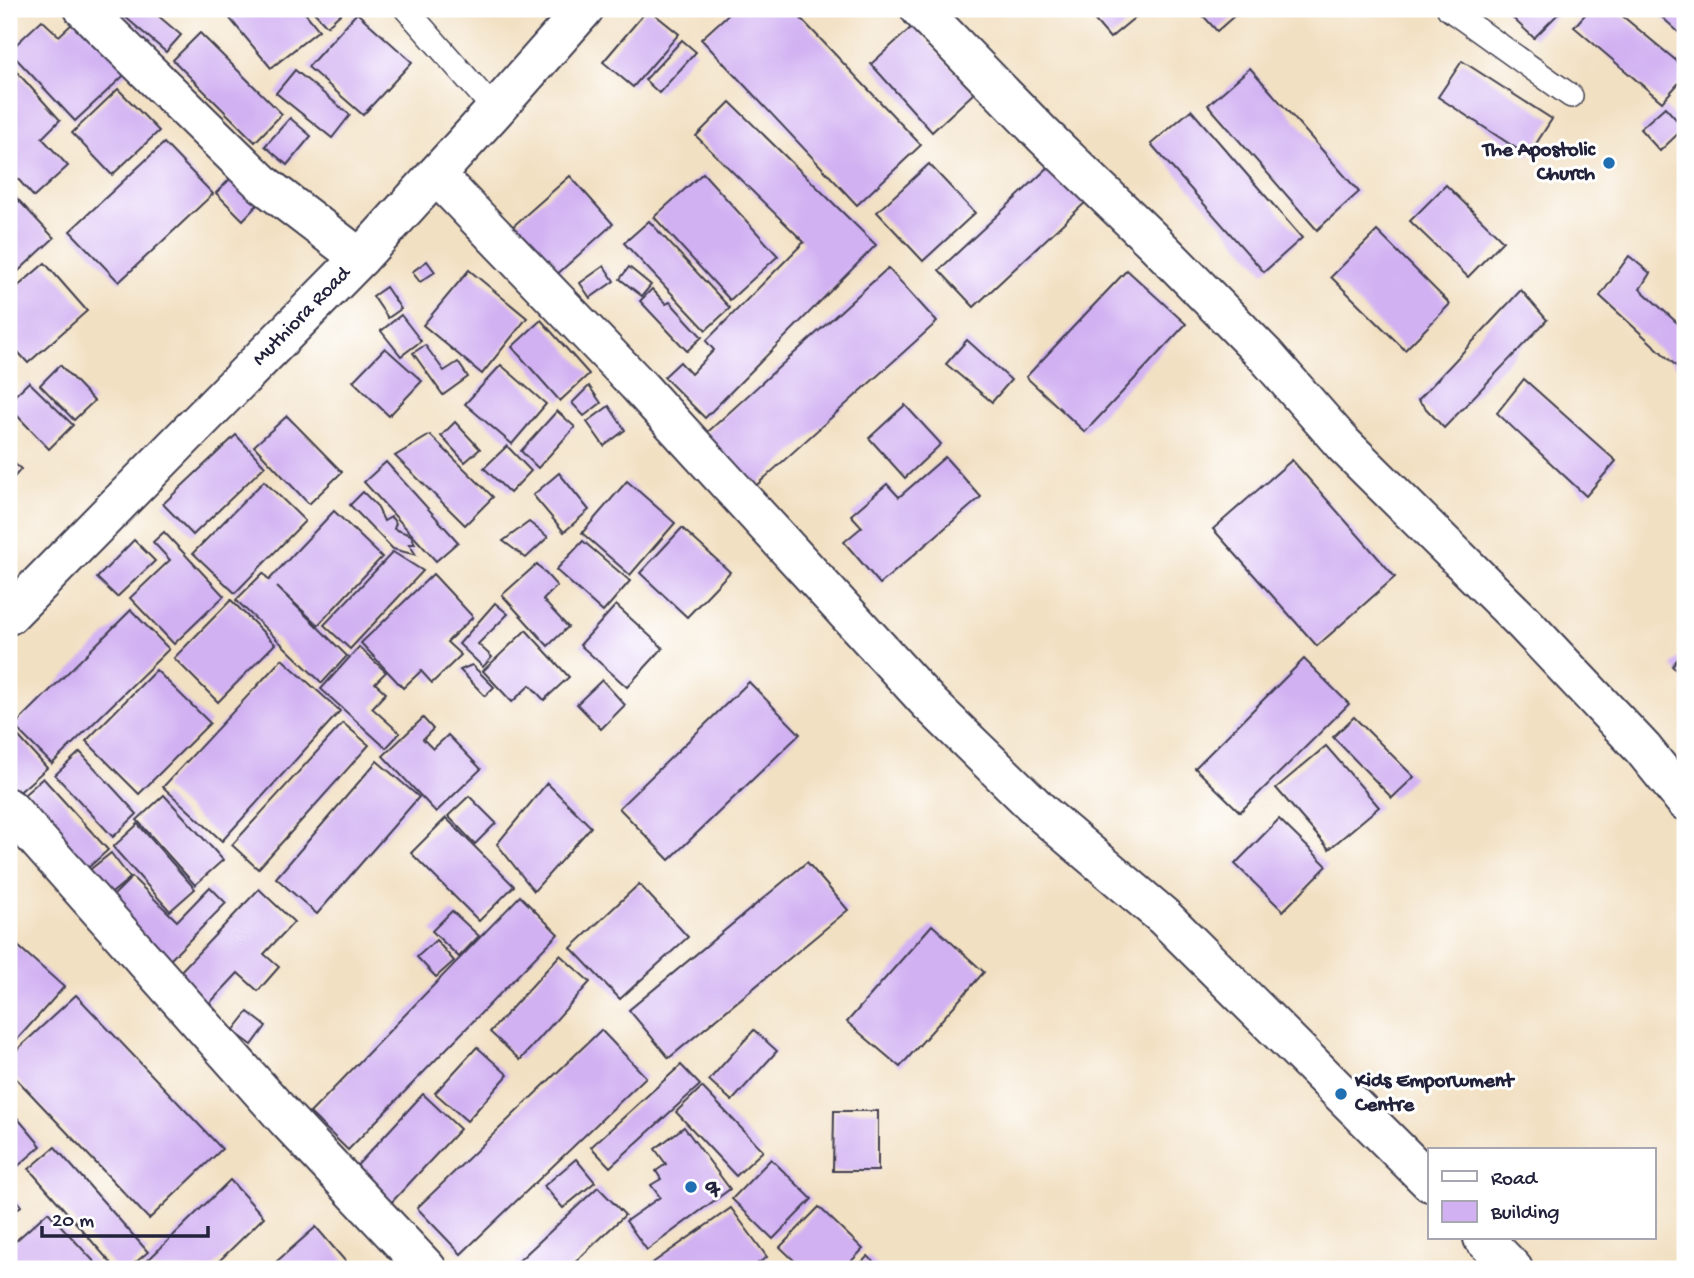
<svg xmlns="http://www.w3.org/2000/svg" width="1694" height="1278" font-family="'Gochi Hand',sans-serif">
  <rect width="100%" height="100%" fill="#fff"/>
  <filter id="ink" filterUnits="userSpaceOnUse"><feTurbulence type="fractalNoise" baseFrequency=".0143" numOctaves="2"/><feDisplacementMap in="SourceGraphic" scale="14" xChannelSelector="R" yChannelSelector="G"/><feConvolveMatrix kernelMatrix="1 2 1 2 8 2 1 2 1" color-interpolation-filters="sRGB"/></filter>
  <filter id="wash" filterUnits="userSpaceOnUse"><feTurbulence type="fractalNoise" baseFrequency=".00686" numOctaves="4" result="noise"/><feDisplacementMap in="SourceGraphic" scale="28" xChannelSelector="R" yChannelSelector="G"/><feGaussianBlur stdDeviation="1.57" result="paint"/><feColorMatrix in="noise" values="0 0 0 0 0 0 0 0 0 0 0 0 0 0 0 0 0 1.4 0 .05"/><feComposite in="paint" operator="in"/></filter>
  <g filter="url(#wash)">
    <rect width="100%" height="100%" fill="#f2e0c2"/>
    <g id="blocks">
      <g fill="#d1b1f2">
        <polygon points="116,9 161,9 156,14 181,35 166,52"/>
        <polygon points="222,9 302,9 319,30 271,68"/>
        <polygon points="311,9 346,9 327,26"/>
        <polygon points="648,9 679,34 633,87 603,62"/>
        <polygon points="734,9 792,9 921,145 857,205 701,39"/>
        <polygon points="1085,9 1145,9 1110,38"/>
        <polygon points="1197,9 1242,9 1217,31"/>
        <polygon points="1503,9 1563,9 1534,38"/>
        <polygon points="1590,9 1614,9 1685,68 1685,76 1662,102 1574,27"/>
        <polygon points="1653,9 1685,9 1685,38"/>
        <polygon points="85,12 135,65 75,121 9,51 42,20 59,36"/>
        <polygon points="357,13 412,62 363,115 308,67"/>
        <polygon points="913,26 974,93 932,132 871,64"/>
        <polygon points="200,33 282,114 255,142 173,60"/>
        <polygon points="682,40 696,52 659,93 645,80"/>
        <polygon points="1462,61 1552,119 1528,156 1438,97"/>
        <polygon points="9,63 60,120 42,138 68,166 34,197 9,169"/>
        <polygon points="1250,68 1359,192 1317,230 1208,105"/>
        <polygon points="295,70 350,115 332,138 276,93"/>
        <polygon points="118,89 159,131 112,175 72,133"/>
        <polygon points="730,102 876,245 705,418 664,377 680,362 691,374 714,350 706,341 804,242 696,136"/>
        <polygon points="1665,107 1684,128 1660,151 1640,129"/>
        <polygon points="1191,110 1302,238 1264,272 1151,144"/>
        <polygon points="290,118 311,136 287,165 265,146"/>
        <polygon points="164,143 213,194 119,282 70,231"/>
        <polygon points="1053,163 1088,200 974,307 939,270"/>
        <polygon points="929,164 975,213 923,261 877,212"/>
        <polygon points="703,173 778,256 730,300 654,217"/>
        <polygon points="234,175 261,201 243,220 216,193"/>
        <polygon points="570,176 613,224 554,277 511,228"/>
        <polygon points="1446,185 1503,241 1468,277 1410,221"/>
        <polygon points="9,190 54,238 12,277 9,274"/>
        <polygon points="649,221 730,308 706,330 624,243"/>
        <polygon points="1377,231 1450,304 1405,350 1331,277"/>
        <polygon points="1629,256 1650,273 1640,289 1685,330 1685,374 1600,296"/>
        <polygon points="427,261 435,272 420,282 412,272"/>
        <polygon points="45,263 87,311 28,363 9,342 9,294"/>
        <polygon points="604,266 614,281 590,298 580,283"/>
        <polygon points="629,267 651,285 642,296 620,279"/>
        <polygon points="888,268 937,322 749,492 700,439"/>
        <polygon points="469,270 527,318 482,374 423,325"/>
        <polygon points="1127,270 1186,324 1085,432 1026,377"/>
        <polygon points="386,287 401,309 388,318 373,296"/>
        <polygon points="652,289 666,304 670,302 702,337 687,351 640,301"/>
        <polygon points="1521,290 1547,320 1444,428 1418,400"/>
        <polygon points="401,315 421,341 401,356 381,331"/>
        <polygon points="541,320 589,374 560,401 512,347"/>
        <polygon points="967,340 1011,380 992,402 946,364"/>
        <polygon points="425,345 444,371 458,362 468,377 443,395 413,353"/>
        <polygon points="385,348 422,381 389,416 353,381"/>
        <polygon points="60,365 94,401 74,420 40,385"/>
        <polygon points="501,365 546,404 512,444 465,404"/>
        <polygon points="1524,379 1616,461 1586,496 1497,413"/>
        <polygon points="29,382 73,425 49,449 9,407 9,401"/>
        <polygon points="589,386 601,403 584,416 572,403"/>
        <polygon points="905,405 941,444 905,478 869,438"/>
        <polygon points="609,406 625,430 604,446 587,422"/>
        <polygon points="557,411 575,427 538,468 521,451"/>
        <polygon points="287,416 342,472 309,504 254,446"/>
        <polygon points="455,422 480,449 465,462 441,436"/>
        <polygon points="236,435 265,466 193,535 163,504"/>
        <polygon points="430,435 493,497 465,525 395,456"/>
        <polygon points="507,446 531,471 510,493 484,468"/>
        <polygon points="945,457 981,497 880,584 844,542 862,527 851,515 887,484 899,497"/>
        <polygon points="9,459 21,469 9,483"/>
        <polygon points="1292,460 1395,577 1317,646 1213,529"/>
        <polygon points="386,462 458,542 436,561 364,482"/>
        <polygon points="559,473 589,510 564,532 533,495"/>
        <polygon points="264,481 305,521 235,593 193,553"/>
        <polygon points="627,481 675,523 630,575 582,533"/>
        <polygon points="363,492 377,506 384,521 391,517 396,523 394,529 411,535 415,544 409,544 416,555 393,549 350,505"/>
        <polygon points="334,511 382,557 318,625 277,587 347,656 322,683 236,600 263,573 269,580"/>
        <polygon points="529,522 548,537 526,558 503,541"/>
        <polygon points="682,528 730,572 687,617 640,573"/>
        <polygon points="164,532 224,596 174,644 130,598 170,560 153,542"/>
        <polygon points="134,540 155,561 117,597 97,578"/>
        <polygon points="583,541 630,581 603,612 556,570"/>
        <polygon points="393,552 423,571 350,649 324,625"/>
        <polygon points="537,564 557,586 543,600 568,627 548,646 502,595"/>
        <polygon points="433,574 473,617 447,642 461,655 432,683 421,671 403,688 361,643"/>
        <polygon points="231,600 275,644 218,702 174,658"/>
        <polygon points="495,603 508,614 478,644 492,657 483,667 459,644"/>
        <polygon points="616,605 663,648 627,687 580,645"/>
        <polygon points="131,610 169,649 52,764 14,726"/>
        <polygon points="526,630 569,677 544,700 530,685 512,702 483,671"/>
        <polygon points="359,647 386,672 375,683 386,693 372,708 400,733 386,748 321,689"/>
        <polygon points="1685,650 1685,679 1672,666"/>
        <polygon points="282,659 340,711 222,841 163,787"/>
        <polygon points="1304,659 1349,704 1240,812 1195,768"/>
        <polygon points="472,665 494,687 485,696 460,670"/>
        <polygon points="156,670 210,723 139,794 86,741"/>
        <polygon points="602,680 625,705 601,729 577,704"/>
        <polygon points="749,682 800,734 669,860 619,808"/>
        <polygon points="1354,717 1414,777 1392,798 1333,737"/>
        <polygon points="423,718 433,729 423,739 433,749 448,735 481,769 436,812 383,756"/>
        <polygon points="343,723 369,745 258,869 232,845"/>
        <polygon points="10,727 47,768 15,796 9,789"/>
        <polygon points="1326,746 1379,807 1329,849 1276,788"/>
        <polygon points="80,752 137,814 113,837 55,775"/>
        <polygon points="377,761 419,797 317,914 276,878"/>
        <polygon points="43,778 108,850 80,875 15,803"/>
        <polygon points="547,783 591,827 534,891 497,844"/>
        <polygon points="164,795 223,860 195,885 137,820"/>
        <polygon points="469,796 496,823 475,844 448,816"/>
        <polygon points="446,818 514,886 479,921 411,853"/>
        <polygon points="1279,819 1327,866 1283,911 1235,864"/>
        <polygon points="138,824 195,889 170,911 113,847"/>
        <polygon points="111,853 130,878 102,901 82,876"/>
        <polygon points="807,862 848,910 669,1058 629,1010"/>
        <polygon points="132,877 177,921 210,887 226,903 169,961 108,901"/>
        <polygon points="639,884 688,937 620,999 571,948"/>
        <polygon points="259,889 294,922 264,954 279,967 258,991 238,973 208,1005 177,975"/>
        <polygon points="520,896 558,934 348,1150 310,1113"/>
        <polygon points="452,911 479,936 459,957 432,931"/>
        <polygon points="932,925 984,972 900,1067 847,1022"/>
        <polygon points="9,938 64,987 14,1043 9,1038"/>
        <polygon points="436,940 454,961 436,977 417,957"/>
        <polygon points="560,955 590,982 520,1060 490,1032"/>
        <polygon points="76,995 222,1149 149,1219 9,1071 9,1057"/>
        <polygon points="248,1012 266,1026 252,1045 233,1031"/>
        <polygon points="601,1030 646,1077 461,1254 417,1208"/>
        <polygon points="754,1030 777,1051 732,1101 709,1080"/>
        <polygon points="477,1047 508,1075 467,1121 435,1093"/>
        <polygon points="681,1065 700,1085 610,1167 591,1147"/>
        <polygon points="702,1087 763,1151 736,1176 676,1112"/>
        <polygon points="423,1094 460,1129 389,1205 352,1171"/>
        <polygon points="9,1108 41,1146 9,1174"/>
        <polygon points="834,1111 878,1111 878,1171 833,1171"/>
        <polygon points="684,1127 730,1189 647,1250 626,1221 660,1197 651,1185 661,1179 656,1171 666,1164 655,1149"/>
        <polygon points="55,1147 148,1252 128,1269 116,1269 29,1169"/>
        <polygon points="576,1159 595,1182 563,1208 544,1186"/>
        <polygon points="771,1159 812,1199 773,1239 732,1199"/>
        <polygon points="230,1180 264,1217 211,1269 139,1269"/>
        <polygon points="598,1187 625,1215 568,1269 510,1269"/>
        <polygon points="9,1191 21,1206 9,1216"/>
        <polygon points="819,1207 863,1249 844,1269 803,1269 780,1247"/>
        <polygon points="731,1208 767,1257 750,1269 644,1269"/>
        <polygon points="48,1212 101,1269 9,1269 9,1247"/>
        <polygon points="316,1227 352,1269 268,1269"/>
        <polygon points="868,1256 881,1269 855,1269"/>
      </g>
    </g>
  </g>
  <g filter="url(#ink)">
    <use href="#blocks" fill-opacity="0" stroke="#413e4f" stroke-width="2"/>
    <g fill="none" stroke-linecap="round" stroke-linejoin="round">
      <g stroke="#413e4f" stroke-width="26">
        <g id="service">
          <polyline points="406,9 495,110"/>
          <polyline points="1449,9 1571,96"/>
        </g>
      </g>
      <g stroke="#413e4f" stroke-width="42">
        <g id="minor">
          <polyline points="84,9 262,183 360,258"/>
          <polyline points="920,9 1044,136 1152,240 1266,356 1344,445 1524,623 1643,749 1685,801"/>
          <polyline points="436,175 637,384 929,703 1044,815 1164,917 1430,1182"/>
          <polyline points="9,808 287,1120 427,1269"/>
          <polyline points="1483,1238 1513,1269"/>
        </g>
      </g>
      <g stroke="#413e4f" stroke-width="42">
        <g id="tertiary">
          <path id="s1" d="M 9,615 L 360,258 L 495,110 L 584,9"/>
        </g>
      </g>
      <use href="#service" stroke="#fff" stroke-width="23"/>
      <use href="#minor" stroke="#fff" stroke-width="38"/>
      <use href="#tertiary" stroke="#fff" stroke-width="38"/>
    </g>
  </g>
  <g fill="#1f6fb2" stroke="#fff" stroke-width="2.5">
    <circle cx="1609" cy="163" r="7"/>
    <circle cx="1341" cy="1094" r="7"/>
    <circle cx="691" cy="1187" r="7"/>
  </g>
  <g text-anchor="middle" dominant-baseline="central" stroke-width="6" stroke-linejoin="round" paint-order="stroke">
    <g font-size="21" font-weight="bold" fill="#22223b" stroke="#fff" text-anchor="start">
      <text x="1595" y="151" text-anchor="end">The Apostolic<tspan x="1595" dy="24">Church</tspan></text>
      <text x="1355" y="1082">Kids Emporwment<tspan x="1355" dy="24">Centre</tspan></text>
      <text x="705" y="1187">q</text>
    </g>
    <g font-size="21" fill="#22223b" stroke="#fff">
      <text stroke="none"><textPath href="#s1" startOffset="418">Muthiora Road</textPath></text>
    </g>
  </g>
  <rect width="1694" height="1278" fill="none" stroke="#fff" stroke-width="35"/>
  <rect x="1428" y="1148" width="228" height="91" fill="#ffffff" stroke="#a7a7b1" stroke-width="2"/>
  <rect x="1442" y="1171" width="35" height="10" fill="#ffffff" stroke="#a7a7b1" stroke-width="2"/>
  <text x="1491" y="1184" font-size="21" fill="#22223b">Road</text>
  <rect x="1442" y="1201" width="35" height="21" fill="#d1b1f2" stroke="#a7a7b1" stroke-width="2"/>
  <text x="1491" y="1218" font-size="21" fill="#22223b">Building</text>
  <path d="M42 1226v10h166v-10" fill="none" stroke="#22223b" stroke-width="3.5"/>
  <text x="52" y="1226" font-size="21" fill="#22223b" stroke="#ffffff" stroke-width="5" paint-order="stroke">20 m</text>
</svg>
